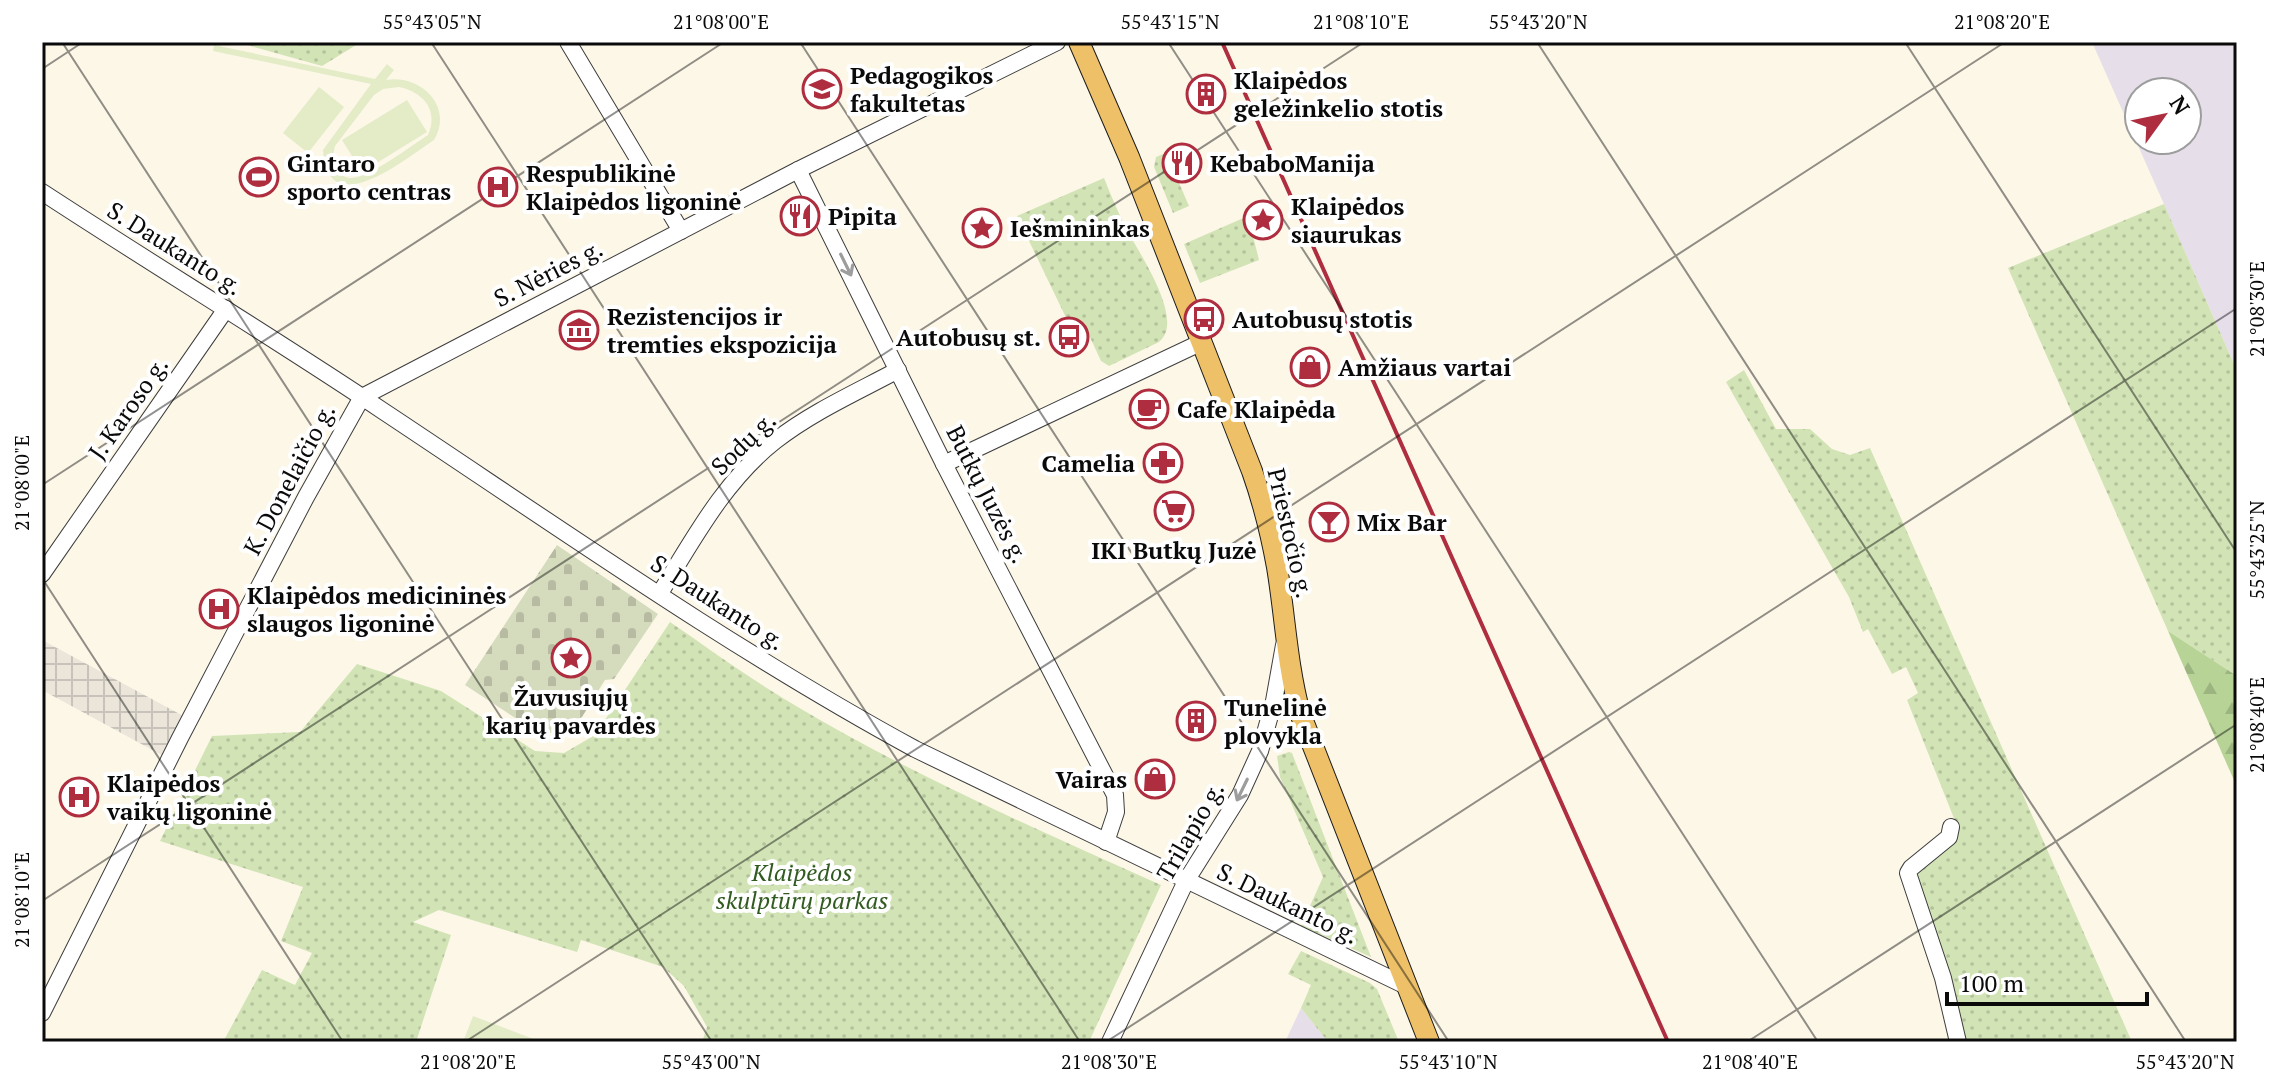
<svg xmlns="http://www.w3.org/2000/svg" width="2279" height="1084" font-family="'PT Serif',serif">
  <defs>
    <pattern id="grass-dots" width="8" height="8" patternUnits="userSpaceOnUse" patternTransform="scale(2)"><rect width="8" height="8" fill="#d2e4b6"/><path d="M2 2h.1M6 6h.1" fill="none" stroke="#b3c29b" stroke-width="1.8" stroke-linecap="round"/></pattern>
    <pattern id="forest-firs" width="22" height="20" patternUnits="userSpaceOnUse" patternTransform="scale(2)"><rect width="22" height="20" fill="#b7d396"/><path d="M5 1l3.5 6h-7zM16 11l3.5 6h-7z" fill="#9cb480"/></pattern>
    <pattern id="cemetery-stones" width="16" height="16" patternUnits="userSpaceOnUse" patternTransform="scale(2)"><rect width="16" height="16" fill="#d5dcbd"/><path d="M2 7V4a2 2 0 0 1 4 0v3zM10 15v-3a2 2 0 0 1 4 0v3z" fill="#b6bba1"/></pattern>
    <pattern id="plaza-grid" width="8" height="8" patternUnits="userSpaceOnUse" patternTransform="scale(2)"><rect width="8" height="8" fill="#ebe5da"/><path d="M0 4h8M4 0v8" fill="none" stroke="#c8c3ba"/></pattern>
  </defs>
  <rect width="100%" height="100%" fill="#fdf7e8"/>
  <g fill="#e6dee9" fill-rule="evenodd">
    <path d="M 2092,42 L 2237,42 L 2237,371 L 2164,204 ZM 2139,92 L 2187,92 L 2187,140 L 2139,140 Z"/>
    <polygon points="1301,1008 1328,1042 1285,1042"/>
  </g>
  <g fill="url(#grass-dots)">
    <polygon points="250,42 361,42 322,66 247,45"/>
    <polygon points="1166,153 1189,206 1173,213 1154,167 1156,157"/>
    <path d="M 1104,178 C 1111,195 1118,213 1127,230 C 1139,253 1186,321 1159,342 L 1109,366 L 1101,361 L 1083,322 L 1071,328 L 1017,216 Z"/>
    <polygon points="2164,204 2237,371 2237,676 2168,631 2008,268"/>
    <polygon points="1248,216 1259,260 1200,283 1184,244"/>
    <polygon points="1744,370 1776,429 1810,429 1832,449 1850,455 1870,448 2132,1042 1963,1042 1916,878 1917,869 1957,826 1907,700 1918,693 1906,667 1892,674 1868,629 1863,632 1849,597 1726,382"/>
    <path d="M 670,622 C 708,648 746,676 786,700 C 905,772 1034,828 1161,885 L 1089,1042 L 702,1042 L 707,1027 L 684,986 L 663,967 L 581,940 L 577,952 L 439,910 L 413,922 L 451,935 L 416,1042 L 223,1042 L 262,970 L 295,985 L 312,953 L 281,941 L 303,887 L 160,841 L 212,736 L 300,732 L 357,664 L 441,691 L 535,751 L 564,753 L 595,735 Z"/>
    <polygon points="1289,752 1292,753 1371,957 1301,926 1323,877 1280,777 1277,756"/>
    <polygon points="1301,951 1370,983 1377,989 1399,1042 1328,1042 1301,1008 1311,985 1288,974"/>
  </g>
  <polygon fill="url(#forest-firs)" points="2168,631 2237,676 2237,787"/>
  <polygon fill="url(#cemetery-stones)" points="557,545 658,614 614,679 605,680 582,717 555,733 538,733 465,685"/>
  <g fill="#e3ecc7" fill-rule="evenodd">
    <path d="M 214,45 L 375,79 L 387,64 L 394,70 L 386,80 C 421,74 454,107 434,140 C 405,159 327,224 323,150 L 371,84 L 213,51 ZM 399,87 C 423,92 439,110 428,135 C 412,145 367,180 349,178 C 339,176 335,168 332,160 L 335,146 L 374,95 L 383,89 Z"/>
    <polygon points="319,87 344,107 308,153 283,133"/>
    <polygon points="407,100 427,132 362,172 342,140"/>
    <polygon points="473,1016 536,1040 535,1042 463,1042"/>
  </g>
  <polygon fill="url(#plaza-grid)" points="42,640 189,719 169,759 42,690"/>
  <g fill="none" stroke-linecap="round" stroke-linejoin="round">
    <g stroke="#3d3d3d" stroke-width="18">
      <g id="minor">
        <polyline points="568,42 681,231"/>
        <polyline points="798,170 944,464 1115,795 1116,812 1106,842"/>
        <path d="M 42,192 C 155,266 271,336 383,411 C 558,527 731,649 915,749 L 1406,986"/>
        <polyline points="944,464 1202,342"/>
        <polyline points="42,574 226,309"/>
        <path d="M 660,593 C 693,540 724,481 775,441 C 812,412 857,392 898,370"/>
        <polyline points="1951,827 1949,837 1911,868 1908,873 1943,978 1958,1042"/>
        <polyline points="42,1013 180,738 306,497 362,397 798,170 1057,42"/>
        <polyline points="1110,1042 1186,881 1240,795 1260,751 1274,701 1284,645"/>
      </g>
    </g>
    <g stroke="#1b1b1b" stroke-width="22">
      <path id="major" d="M 1079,42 L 1129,157 L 1252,471 C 1263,502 1271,534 1277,567 C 1285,615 1287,665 1300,713 L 1429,1042"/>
    </g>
    <use href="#minor" stroke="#fff" stroke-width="16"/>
    <use href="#major" stroke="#eec168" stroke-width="20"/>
    <polyline stroke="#ae2e40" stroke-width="4" points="1222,42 1668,1042"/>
  </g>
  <defs><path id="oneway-shaft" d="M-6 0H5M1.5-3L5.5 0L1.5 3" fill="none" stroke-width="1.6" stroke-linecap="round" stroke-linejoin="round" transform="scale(2)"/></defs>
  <g stroke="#9d9d9d">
    <use href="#oneway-shaft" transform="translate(846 265) rotate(64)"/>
    <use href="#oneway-shaft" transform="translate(1242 790) rotate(116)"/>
  </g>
  <path fill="none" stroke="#0a0a0a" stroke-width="2" stroke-opacity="0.45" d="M 62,42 L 712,1042M 431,42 L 1080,1042M 800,42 L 1449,1042M 1168,42 L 1818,1042M 1537,42 L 2186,1042M 1905,42 L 2237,553M 42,69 L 83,42M 42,485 L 724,42M 42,578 L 343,1042M 42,901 L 1364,42M 465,1042 L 2005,42M 1106,1042 L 2237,308M 1747,1042 L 2237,724"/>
  <defs>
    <g id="university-ring" transform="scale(2)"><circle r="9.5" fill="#fff" stroke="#ae2e40" stroke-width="1.5"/><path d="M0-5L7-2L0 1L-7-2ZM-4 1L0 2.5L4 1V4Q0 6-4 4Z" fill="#ae2e40"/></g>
    <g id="building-ring" transform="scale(2)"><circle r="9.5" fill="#fff" stroke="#ae2e40" stroke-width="1.5"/><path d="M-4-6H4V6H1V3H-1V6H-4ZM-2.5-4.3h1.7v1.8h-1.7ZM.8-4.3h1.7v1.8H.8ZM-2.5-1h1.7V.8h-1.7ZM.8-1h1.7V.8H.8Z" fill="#ae2e40"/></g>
    <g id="restaurant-ring" transform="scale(2)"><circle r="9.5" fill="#fff" stroke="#ae2e40" stroke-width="1.5"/><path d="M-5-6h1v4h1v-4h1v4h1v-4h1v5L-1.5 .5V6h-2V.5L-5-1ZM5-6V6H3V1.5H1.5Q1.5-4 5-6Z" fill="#ae2e40"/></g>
    <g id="stadium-ring" transform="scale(2)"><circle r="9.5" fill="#fff" stroke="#ae2e40" stroke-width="1.5"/><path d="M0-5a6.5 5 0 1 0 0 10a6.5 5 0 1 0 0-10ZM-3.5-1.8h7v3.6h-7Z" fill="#ae2e40"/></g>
    <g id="hospital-ring" transform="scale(2)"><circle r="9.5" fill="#fff" stroke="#ae2e40" stroke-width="1.5"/><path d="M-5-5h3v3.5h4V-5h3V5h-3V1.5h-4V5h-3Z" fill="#ae2e40"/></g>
    <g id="sight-ring" transform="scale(2)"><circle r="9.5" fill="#fff" stroke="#ae2e40" stroke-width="1.5"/><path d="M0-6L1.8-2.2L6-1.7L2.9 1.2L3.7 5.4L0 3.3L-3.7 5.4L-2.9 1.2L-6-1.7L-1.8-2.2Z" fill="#ae2e40"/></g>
    <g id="bus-ring" transform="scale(2)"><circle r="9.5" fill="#fff" stroke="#ae2e40" stroke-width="1.5"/><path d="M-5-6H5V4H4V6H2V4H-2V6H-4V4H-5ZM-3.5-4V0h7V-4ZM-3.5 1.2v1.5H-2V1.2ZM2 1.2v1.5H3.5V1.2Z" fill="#ae2e40"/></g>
    <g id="museum-ring" transform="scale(2)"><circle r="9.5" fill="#fff" stroke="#ae2e40" stroke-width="1.5"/><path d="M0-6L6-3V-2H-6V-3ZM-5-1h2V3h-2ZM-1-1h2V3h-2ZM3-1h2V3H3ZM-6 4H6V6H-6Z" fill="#ae2e40"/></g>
    <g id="shop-ring" transform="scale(2)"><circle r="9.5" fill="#fff" stroke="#ae2e40" stroke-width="1.5"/><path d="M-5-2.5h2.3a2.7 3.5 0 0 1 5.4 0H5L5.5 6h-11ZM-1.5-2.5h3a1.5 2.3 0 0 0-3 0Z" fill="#ae2e40"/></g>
    <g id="cafe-ring" transform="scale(2)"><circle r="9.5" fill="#fff" stroke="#ae2e40" stroke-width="1.5"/><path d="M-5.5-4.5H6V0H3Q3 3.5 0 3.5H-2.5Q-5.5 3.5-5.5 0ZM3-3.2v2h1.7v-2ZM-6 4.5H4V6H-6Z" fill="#ae2e40"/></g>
    <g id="pharmacy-ring" transform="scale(2)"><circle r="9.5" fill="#fff" stroke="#ae2e40" stroke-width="1.5"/><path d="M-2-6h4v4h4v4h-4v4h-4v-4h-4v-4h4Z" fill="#ae2e40"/></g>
    <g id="supermarket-ring" transform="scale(2)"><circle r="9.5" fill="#fff" stroke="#ae2e40" stroke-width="1.5"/><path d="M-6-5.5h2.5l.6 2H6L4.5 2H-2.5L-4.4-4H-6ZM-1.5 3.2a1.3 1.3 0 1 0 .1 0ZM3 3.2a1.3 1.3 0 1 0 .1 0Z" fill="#ae2e40"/></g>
    <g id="bar-ring" transform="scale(2)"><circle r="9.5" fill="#fff" stroke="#ae2e40" stroke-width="1.5"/><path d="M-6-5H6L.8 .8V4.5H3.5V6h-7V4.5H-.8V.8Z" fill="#ae2e40"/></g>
  </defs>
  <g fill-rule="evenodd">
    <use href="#university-ring" x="822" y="89"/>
    <use href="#building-ring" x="1206" y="94"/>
    <use href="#restaurant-ring" x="1182" y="163"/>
    <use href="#stadium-ring" x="259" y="177"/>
    <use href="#hospital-ring" x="498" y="187"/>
    <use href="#restaurant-ring" x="800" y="216"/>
    <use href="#sight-ring" x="1263" y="220"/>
    <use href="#sight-ring" x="982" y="228"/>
    <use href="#bus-ring" x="1204" y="319"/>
    <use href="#museum-ring" x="579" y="330"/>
    <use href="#bus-ring" x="1069" y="337"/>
    <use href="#shop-ring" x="1310" y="367"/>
    <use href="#cafe-ring" x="1149" y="409"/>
    <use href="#pharmacy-ring" x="1163" y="463"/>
    <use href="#supermarket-ring" x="1174" y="511"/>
    <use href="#bar-ring" x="1329" y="522"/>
    <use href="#hospital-ring" x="219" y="609"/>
    <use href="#sight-ring" x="571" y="658"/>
    <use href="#building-ring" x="1196" y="721"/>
    <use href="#shop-ring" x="1155" y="779"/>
    <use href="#hospital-ring" x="79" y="797"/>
  </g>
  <g text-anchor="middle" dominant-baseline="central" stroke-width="8" stroke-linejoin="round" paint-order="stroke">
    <g font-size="24" font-weight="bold" fill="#0a0a0a" stroke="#fff" text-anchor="start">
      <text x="850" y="75">Pedagogikos<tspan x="850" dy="28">fakultetas</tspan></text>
      <text x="1234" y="80">Klaipėdos<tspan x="1234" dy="28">geležinkelio stotis</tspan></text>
      <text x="287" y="163">Gintaro<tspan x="287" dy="28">sporto centras</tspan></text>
      <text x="1210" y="163">KebaboManija</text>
      <text x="526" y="173">Respublikinė<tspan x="526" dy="28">Klaipėdos ligoninė</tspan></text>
      <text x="1291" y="206">Klaipėdos<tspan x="1291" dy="28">siaurukas</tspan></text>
      <text x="828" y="216">Pipita</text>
      <text x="1010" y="228">Iešmininkas</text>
      <text x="607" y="316">Rezistencijos ir<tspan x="607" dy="28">tremties ekspozicija</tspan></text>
      <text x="1232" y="319">Autobusų stotis</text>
      <text x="1041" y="337" text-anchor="end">Autobusų st.</text>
      <text x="1338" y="367">Amžiaus vartai</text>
      <text x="1177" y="409">Cafe Klaipėda</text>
      <text x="1135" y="463" text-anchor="end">Camelia</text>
      <text x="1357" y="522">Mix Bar</text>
      <text x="1174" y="550" text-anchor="middle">IKI Butkų Juzė</text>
      <text x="247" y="595">Klaipėdos medicininės<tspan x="247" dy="28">slaugos ligoninė</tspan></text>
      <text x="571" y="697" text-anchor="middle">Žuvusiųjų<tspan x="571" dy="28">karių pavardės</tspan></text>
      <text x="1224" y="707">Tunelinė<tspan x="1224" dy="28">plovykla</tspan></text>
      <text x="1127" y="779" text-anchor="end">Vairas</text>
      <text x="107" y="783">Klaipėdos<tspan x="107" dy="28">vaikų ligoninė</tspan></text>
    </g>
    <g font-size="24" fill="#0a0a0a" stroke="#fff">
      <text transform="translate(175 248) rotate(32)">S. Daukanto g.</text>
      <text transform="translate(548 273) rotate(-27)">S. Nėries g.</text>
      <text transform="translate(128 408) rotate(-55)">J. Karoso g.</text>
      <text transform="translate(743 443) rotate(-44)">Sodų g.</text>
      <text transform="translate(289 479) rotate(-62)">K. Donelaičio g.</text>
      <text transform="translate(988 494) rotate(63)">Butkų Juzės g.</text>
      <text transform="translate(1291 533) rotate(77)">Priestočio g.</text>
      <text transform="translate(718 602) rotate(33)">S. Daukanto g.</text>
      <text transform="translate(1190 831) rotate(-60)">Trilapio g.</text>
      <text transform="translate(1288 903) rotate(26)">S. Daukanto g.</text>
    </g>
    <g font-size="24" font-style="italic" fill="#325b21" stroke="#fff">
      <text x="802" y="872">Klaipėdos<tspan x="802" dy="28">skulptūrų parkas</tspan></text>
    </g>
  </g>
  <rect width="2279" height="1084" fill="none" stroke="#ffffff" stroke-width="88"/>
  <g transform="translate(2163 116) rotate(57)"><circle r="38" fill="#ffffff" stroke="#9d9d9d" stroke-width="2"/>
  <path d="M0-6L14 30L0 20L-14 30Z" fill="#ae2e40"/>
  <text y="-12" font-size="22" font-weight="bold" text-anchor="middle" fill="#0a0a0a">N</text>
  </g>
  <path d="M1947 992v12h200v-12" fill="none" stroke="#0a0a0a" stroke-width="4"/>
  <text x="1959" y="992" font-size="24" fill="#0a0a0a" stroke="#ffffff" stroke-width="6" paint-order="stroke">100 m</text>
  <rect x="44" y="44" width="2191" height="996" fill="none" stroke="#0a0a0a" stroke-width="3"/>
  <g font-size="20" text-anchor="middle" fill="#0a0a0a">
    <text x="432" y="29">55°43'05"N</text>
    <text x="721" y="29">21°08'00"E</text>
    <text x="1170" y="29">55°43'15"N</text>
    <text x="1361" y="29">21°08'10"E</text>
    <text x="1538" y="29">55°43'20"N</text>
    <text x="2002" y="29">21°08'20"E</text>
    <text transform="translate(2257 309) rotate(-90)" y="7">21°08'30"E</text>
    <text transform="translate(22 483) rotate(-90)" y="7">21°08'00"E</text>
    <text transform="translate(2257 550) rotate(-90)" y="7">55°43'25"N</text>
    <text transform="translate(2257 725) rotate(-90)" y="7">21°08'40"E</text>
    <text transform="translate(22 900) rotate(-90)" y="7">21°08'10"E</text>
    <text x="468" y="1069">21°08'20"E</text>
    <text x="711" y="1069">55°43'00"N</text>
    <text x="1109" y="1069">21°08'30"E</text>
    <text x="1448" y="1069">55°43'10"N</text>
    <text x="1750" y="1069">21°08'40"E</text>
    <text x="2185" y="1069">55°43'20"N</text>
  </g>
</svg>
